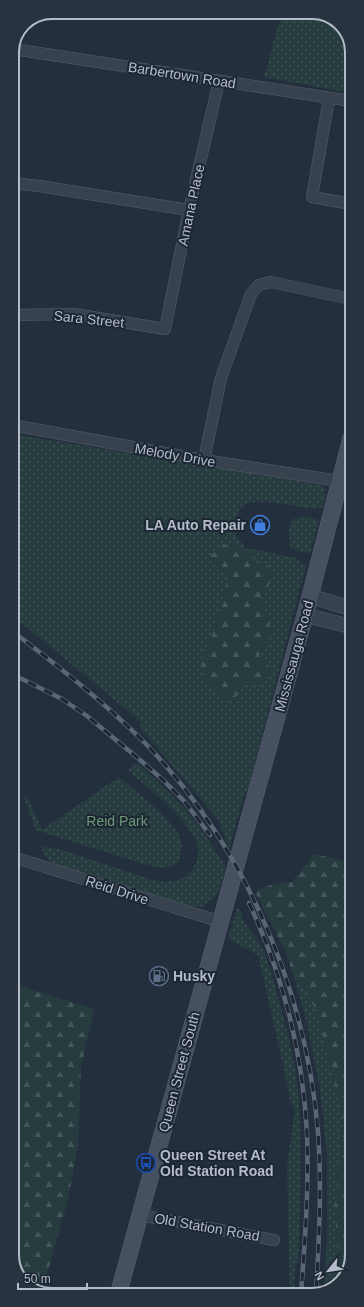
<svg xmlns="http://www.w3.org/2000/svg" width="364" height="1307" font-family="Helvetica,sans-serif">
  <defs>
    <pattern id="green-dots" width="8" height="8" patternUnits="userSpaceOnUse"><rect width="8" height="8" fill="#263c3f"/><path d="M2 2h.1M6 6h.1" fill="none" stroke="#435659" stroke-width="1.8" stroke-linecap="round"/></pattern>
    <pattern id="forest-firs" width="22" height="20" patternUnits="userSpaceOnUse"><rect width="22" height="20" fill="#263c3f"/><path d="M5 1l3.5 6h-7zM16 11l3.5 6h-7z" fill="#435659"/></pattern>
    <pattern id="water-rules" width="6" height="5" patternUnits="userSpaceOnUse"><rect width="6" height="5" fill="#394c67"/><path d="M0 2.5h6" fill="none" stroke="#53647b"/></pattern>
  </defs>
  <rect width="100%" height="100%" fill="#242f3e"/>
  <g fill="url(#green-dots)">
    <polygon points="282,12 300,12 328,17 339,22 351,44 351,93 264,77"/>
    <path d="M 12,434 L 321,485 L 326,489 L 324,491 L 326,496 L 322,508 C 298,510 274,498 249,503 C 246,503 242,507 239,509 L 236,536 L 246,548 L 223,544 L 216,569 L 228,575 L 214,630 L 202,662 L 235,699 C 247,677 257,654 272,634 L 262,612 L 261,596 L 268,591 L 254,563 L 250,549 L 264,551 L 295,558 L 306,566 L 248,789 L 243,798 L 229,849 L 219,820 L 141,729 L 140,721 L 12,615 Z"/>
    <polygon points="305,517 316,519 319,521 310,553 297,551 290,547 289,525 293,519"/>
    <path d="M 137,763 C 161,784 184,806 203,832 C 211,843 217,854 225,866 L 225,869 L 223,878 L 222,878 C 220,889 216,899 204,904 L 205,906 L 199,907 L 183,904 L 50,862 L 44,854 L 41,847 L 43,846 L 62,850 L 153,880 C 168,883 179,883 190,872 C 198,864 201,849 195,838 C 181,814 149,789 128,770 Z"/>
    <polygon points="119,777 160,812 178,832 182,844 181,855 177,863 169,867 161,868 140,863 36,830 24,797 27,796 42,830"/>
    <path d="M 13,817 C 15,827 24,843 19,853 L 13,850 Z"/>
    <path d="M 237,908 L 240,910 L 242,913 C 241,923 252,931 257,939 C 267,954 271,973 276,990 C 283,1016 291,1043 295,1069 C 305,1133 300,1199 298,1263 L 295,1266 L 294,1294 L 290,1294 L 287,1165 L 295,1109 L 291,1104 L 282,1060 L 258,955 L 228,939 Z"/>
    <polygon points="301,981 317,1012 343,1118 335,1203 337,1251 346,1274 344,1280 324,1292 327,1233 327,1153 320,1089 306,1019 296,984"/>
  </g>
  <g fill="url(#forest-firs)">
    <polygon points="223,544 250,549 254,563 271,567 268,591 261,596 262,612 268,617 272,634 262,647 259,656 272,671 259,687 245,681 235,699 224,701 206,685 201,662 214,630 228,575 216,569 208,558"/>
    <polygon points="314,854 352,862 352,1256 346,1274 337,1251 335,1203 343,1118 317,1012 301,982 296,984 286,953 256,894 259,889 277,883 292,882"/>
    <polygon points="13,984 94,1009 81,1067 78,1146 68,1199 42,1293 25,1285 13,1263 13,1102 18,1090 15,1071 13,1067"/>
  </g>
  <polygon fill="url(#water-rules)" points="13,1067 15,1071 18,1090 13,1102"/>
  <g fill="none" stroke-linecap="round" stroke-linejoin="round">
    <polyline stroke="#394c67" stroke-width="3" points="352,1133 348,1146 352,1161"/>
    <g stroke="#565f6c" stroke-width="12">
      <g id="minor">
        <polyline points="13,49 351,101"/>
        <polyline points="329,98 312,197 351,204"/>
        <polyline points="12,183 39,186 189,210"/>
        <polyline points="12,315 74,314 165,329 189,210 219,81"/>
        <polyline points="12,425 204,460 339,481"/>
        <polyline points="204,460 221,378 251,294 259,285 271,282 351,299"/>
        <polyline points="13,857 221,922"/>
        <polyline points="140,1215 274,1240"/>
      </g>
    </g>
    <g stroke="#565f6c" stroke-width="15">
      <g id="tertiary">
        <polyline points="310,596 352,609"/>
        <polyline points="305,615 352,627"/>
      </g>
    </g>
    <g stroke="#565f6c" stroke-width="17">
      <polyline id="secondary" points="118,1295 308,604 351,438"/>
    </g>
    <use href="#minor" stroke="#38414e" stroke-width="11"/>
    <use href="#tertiary" stroke="#38414e" stroke-width="14"/>
    <use href="#secondary" stroke="#465061" stroke-width="16"/>
    <g stroke="#5a6575" stroke-width="4.5">
      <g id="rail">
        <path d="M 12,631 C 58,666 104,702 145,743 C 245,847 306,989 318,1132 C 322,1186 319,1240 316,1294"/>
        <polyline points="12,674 62,699 87,716 139,759 163,780 184,801 210,835"/>
        <path d="M 249,903 C 283,975 303,1054 307,1134 C 309,1187 305,1241 301,1294"/>
      </g>
    </g>
    <use href="#rail" stroke="#1d2633" stroke-width="3" stroke-dasharray="9" stroke-linecap="butt"/>
  </g>
  <defs>
    <g id="shop-ring" transform="scale(1)"><circle r="9.5" fill="#1d2633" stroke="#3f7fe0" stroke-width="1.5"/><path d="M-5-2.5h2.3a2.7 3.5 0 0 1 5.4 0H5L5.5 6h-11ZM-1.5-2.5h3a1.5 2.3 0 0 0-3 0Z" fill="#3f7fe0"/></g>
    <g id="fuel-ring" transform="scale(1)"><circle r="9.5" fill="#1d2633" stroke="#5c6f8a" stroke-width="1.5"/><path d="M-5.5-6h7V0h2V4h1.3V-2.5L3-4.5l.8-.8L6-3V5H2.5V1h-1V6h-7ZM-4.2-4.7v3.2H.2V-4.7Z" fill="#5c6f8a"/></g>
    <g id="bus-ring" transform="scale(1)"><circle r="9.5" fill="#1d2633" stroke="#1a4fb4" stroke-width="1.5"/><path d="M-5-6H5V4H4V6H2V4H-2V6H-4V4H-5ZM-3.5-4V0h7V-4ZM-3.5 1.2v1.5H-2V1.2ZM2 1.2v1.5H3.5V1.2Z" fill="#1a4fb4"/></g>
  </defs>
  <g fill-rule="evenodd">
    <use href="#shop-ring" x="260" y="525"/>
    <use href="#fuel-ring" x="159" y="976"/>
    <use href="#bus-ring" x="146" y="1163"/>
  </g>
  <g text-anchor="middle" dominant-baseline="central" stroke-width="4" stroke-linejoin="round" paint-order="stroke">
    <g font-size="14" fill="#b4bcc9" stroke="#1d2633">
      <text transform="translate(182 75) rotate(9)">Barbertown Road</text>
      <text transform="translate(191 205) rotate(-78)">Amana Place</text>
      <text transform="translate(89 319) rotate(6)">Sara Street</text>
      <text transform="translate(175 455) rotate(10)">Melody Drive</text>
      <text transform="translate(294 656) rotate(-75)">Mississauga Road</text>
      <text transform="translate(117 890) rotate(18)">Reid Drive</text>
      <text transform="translate(179 1072) rotate(-75)">Queen Street South</text>
      <text transform="translate(207 1227) rotate(10)">Old Station Road</text>
    </g>
    <g font-size="14" font-weight="bold" fill="#b4bcc9" stroke="#1d2633" text-anchor="start">
      <text x="246" y="525" text-anchor="end">LA Auto Repair</text>
      <text x="173" y="976">Husky</text>
      <text x="160" y="1155">Queen Street At<tspan x="160" dy="16">Old Station Road</tspan></text>
    </g>
    <g font-size="14" fill="#6b9a76" stroke="#1d2633">
      <text x="117" y="821">Reid Park</text>
    </g>
  </g>
  <path d="M0 0H364V1307H0ZM52 19H312A33 33 0 0 1 345 52V1255A33 33 0 0 1 312 1288H52A33 33 0 0 1 19 1255V52A33 33 0 0 1 52 19Z" fill="#29323f" fill-rule="evenodd"/>
  <path fill="none" stroke="#b4bcc9" stroke-width="2" d="M52 19H312A33 33 0 0 1 345 52V1255A33 33 0 0 1 312 1288H52A33 33 0 0 1 19 1255V52A33 33 0 0 1 52 19Z"/>
  <g transform="translate(328 1271) rotate(240)" stroke="#1d2633" stroke-width="3" paint-order="stroke">
  <path d="M0-3L7 15L0 10L-7 15Z" fill="#b4bcc9"/>
  <text y="-6" font-size="11" font-weight="bold" text-anchor="middle" fill="#b4bcc9">N</text>
  </g>
  <path d="M18 1283v6h69v-6" fill="none" stroke="#b4bcc9" stroke-width="2"/>
  <text x="24" y="1283" font-size="12" fill="#b4bcc9" stroke="#1d2633" stroke-width="3" paint-order="stroke">50 m</text>
</svg>
